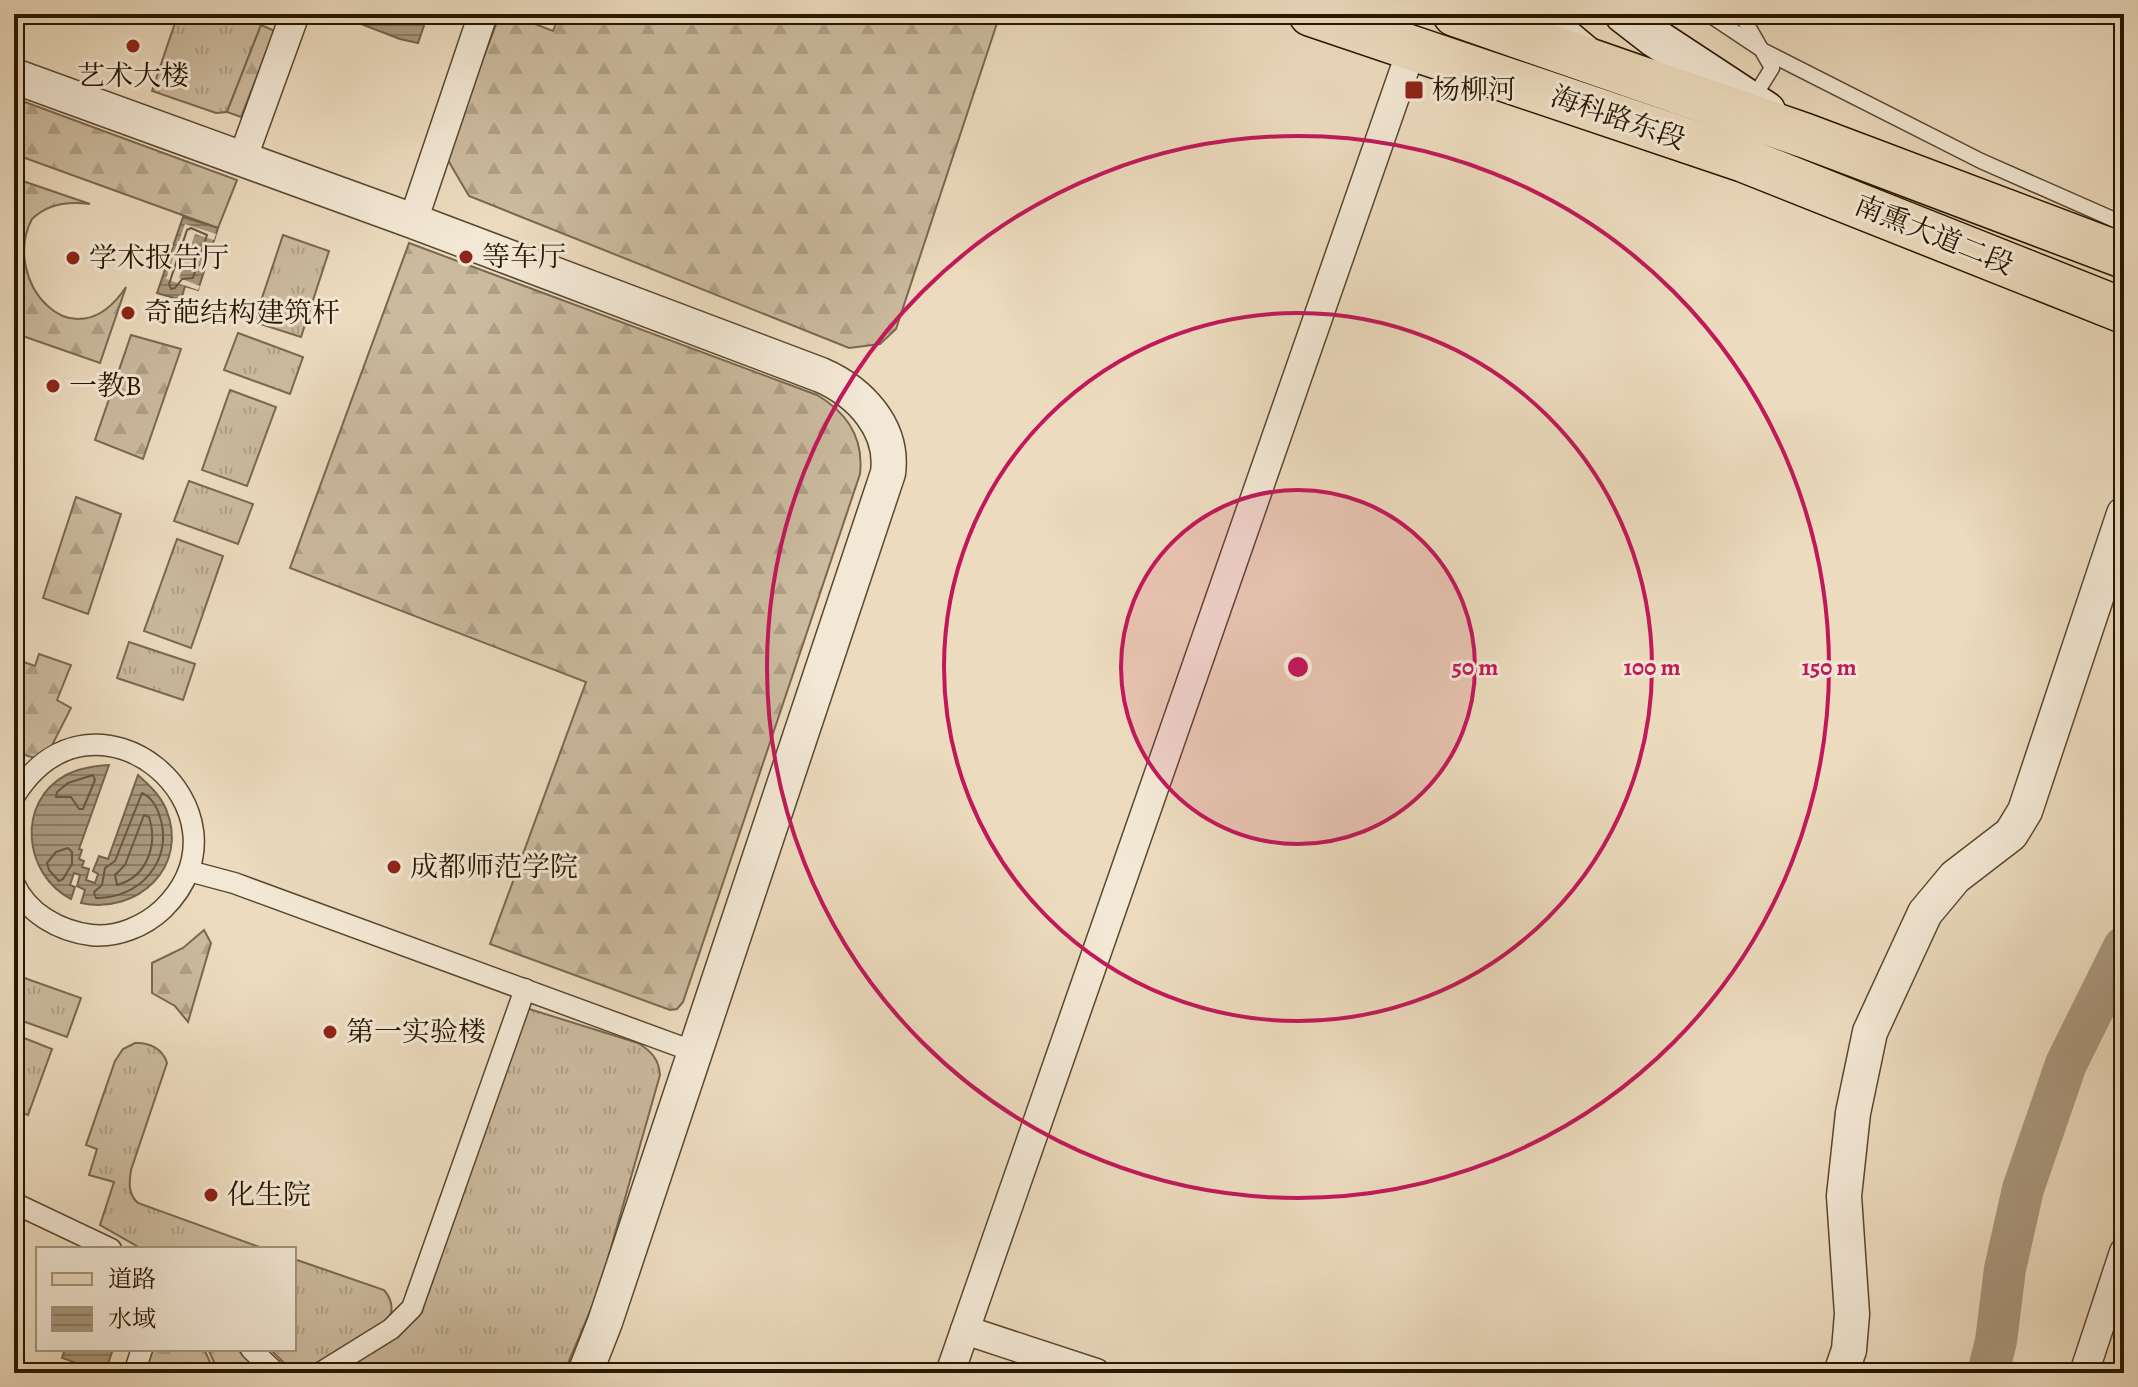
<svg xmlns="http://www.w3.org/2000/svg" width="2138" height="1387" font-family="Alegreya,'Noto Serif SC',serif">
  <defs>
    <pattern id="grass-tufts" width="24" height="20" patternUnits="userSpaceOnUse" patternTransform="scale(2)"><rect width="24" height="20" fill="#cbba9e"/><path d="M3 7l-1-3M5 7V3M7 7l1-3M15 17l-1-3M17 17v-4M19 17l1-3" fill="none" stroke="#ae9f86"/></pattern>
    <pattern id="forest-firs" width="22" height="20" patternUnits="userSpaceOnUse" patternTransform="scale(2)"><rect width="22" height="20" fill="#cbba9e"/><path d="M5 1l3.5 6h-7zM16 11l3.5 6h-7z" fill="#ae9f86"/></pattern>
    <pattern id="water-rules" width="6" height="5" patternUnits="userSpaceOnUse" patternTransform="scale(2)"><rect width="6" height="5" fill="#a9987e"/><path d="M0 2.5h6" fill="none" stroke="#8a7b65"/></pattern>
  </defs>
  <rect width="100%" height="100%" fill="#ecdbbe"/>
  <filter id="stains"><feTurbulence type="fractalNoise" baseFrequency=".0025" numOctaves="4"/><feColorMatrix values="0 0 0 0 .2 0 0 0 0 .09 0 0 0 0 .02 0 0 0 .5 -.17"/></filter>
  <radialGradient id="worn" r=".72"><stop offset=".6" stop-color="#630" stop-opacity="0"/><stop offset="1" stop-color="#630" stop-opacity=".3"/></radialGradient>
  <g fill="url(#grass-tufts)" stroke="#796850" stroke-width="2">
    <polygon points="178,14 229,14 261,25 227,112 216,113 152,91"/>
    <polygon points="283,235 329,251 301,337 254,322"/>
    <polygon points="238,333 303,357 290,394 224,370"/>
    <polygon points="230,390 276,407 247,486 202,470"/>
    <polygon points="189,481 253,504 238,544 174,521"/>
    <polygon points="177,539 223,556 191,648 144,631"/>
    <polygon points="129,642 195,664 183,700 117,678"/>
    <polygon points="16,975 81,998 67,1037 14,1018"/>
    <path d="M 526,1008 L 638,1043 C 651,1051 659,1059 660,1075 L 599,1290 L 564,1373 L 329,1373 L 369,1351 L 416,1319 L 428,1294 Z"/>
    <polygon points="14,1034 52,1049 28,1115 14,1110"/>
    <path d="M 135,1043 C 149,1042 163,1049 167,1063 L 131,1170 C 129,1183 128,1194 138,1203 L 265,1249 L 142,1249 L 100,1225 L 114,1182 L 89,1175 L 97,1149 L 86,1145 L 115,1061 L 123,1049 Z"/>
    <path d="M 294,1259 L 384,1290 C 390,1297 393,1304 391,1313 C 385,1332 322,1364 304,1373 L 289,1368 L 270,1349 L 294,1349 Z"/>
  </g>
  <g fill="url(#forest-firs)" stroke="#796850" stroke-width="2">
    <polygon points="500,14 509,14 553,31 560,14 1000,14 896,329 880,344 849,348 469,196 446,157"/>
    <polygon points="261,25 275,31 241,117 227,112"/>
    <polygon points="14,98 237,180 218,228 14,154"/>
    <path d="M 14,178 L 90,204 C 69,201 48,203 32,219 C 0,279 73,367 126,287 L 100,363 L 14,333 Z"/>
    <path d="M 409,243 L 817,395 C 848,413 864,438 860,474 L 683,1002 L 677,1009 L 670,1010 L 490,944 L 586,682 L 290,568 Z"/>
    <polygon points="131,335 181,349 143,459 95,440"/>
    <polygon points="76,497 121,514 88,614 43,598"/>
    <polygon points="39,654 71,665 57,700 71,708 44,761 22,754 14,773 14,681 21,661 35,666"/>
    <polygon points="204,930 211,943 188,1022 175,1006 152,993 152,963 183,948"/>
    <polygon points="151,1349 204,1349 215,1373 147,1373 145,1365"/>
    <polygon points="208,1349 237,1349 261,1372 219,1373"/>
  </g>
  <g fill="url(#water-rules)" stroke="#75644c" stroke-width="2">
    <polygon points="341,14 428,14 418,43 400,39 340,16"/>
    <polygon points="183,217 218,228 198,290 185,286 181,300 157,293"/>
    <path d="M 109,765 L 79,849 L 82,850 L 79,859 L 84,861 L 82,867 L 89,869 L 86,880 L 95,883 L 98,874 L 93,871 L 99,856 L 108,859 L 138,775 C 149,785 160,795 166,809 C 190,867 137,915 81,903 L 85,890 L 77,886 L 80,875 L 74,873 L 70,885 L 75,887 L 71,899 C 23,874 16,802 66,775 C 79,768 94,766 109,765 Z"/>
    <polygon points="65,1349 113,1349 105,1373 62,1358"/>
  </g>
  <polygon fill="#ecdbbe" points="185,224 216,234 214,240 195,234 179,278 200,286 198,290 166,279"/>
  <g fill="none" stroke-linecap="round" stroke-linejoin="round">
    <g stroke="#685840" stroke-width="2">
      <polygon points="191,228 207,235 193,278 182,279 175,288 171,289 169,284 187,230"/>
      <polygon points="93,775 95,780 83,809 79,809 71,797 56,797 57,792 68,783"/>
      <path d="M 142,793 C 151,797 157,807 160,817 C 174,861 139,899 96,898 L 94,892 L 102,885 L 105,868 L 115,861 Z"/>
      <path d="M 144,815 L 149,817 C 158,845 147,877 117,885 L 115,875 L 125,865 Z"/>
      <polygon points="68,848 72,852 72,864 63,879 59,881 49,870 47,863 56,852"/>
    </g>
    <polyline stroke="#a9987e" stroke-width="42" points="1988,1373 1996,1341 2005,1269 2023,1189 2066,1064 2124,947"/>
    <g stroke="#584830" stroke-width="17">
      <g id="service">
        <polyline points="1708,14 1762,50 1981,161 2124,224"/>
        <polyline points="1741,14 1772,68 1752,100"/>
      </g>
    </g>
    <g stroke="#584830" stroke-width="23">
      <g id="pedestrian">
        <path d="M 14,797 C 94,666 263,811 163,909 C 145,926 117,938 91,935 C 59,931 27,913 14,883"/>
        <polyline points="189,871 234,883 695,1052"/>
        <polyline points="14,1203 111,1249"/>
        <polyline points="251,1349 276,1373"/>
        <polyline points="134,1373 142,1349"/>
        <polyline points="320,1373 391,1329 412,1308 525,989"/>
      </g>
    </g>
    <g stroke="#584830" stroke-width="31">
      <g id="minor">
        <polyline points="242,160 295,14"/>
        <polyline points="413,221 483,14"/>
        <polyline points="965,1330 1096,1373"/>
        <polyline points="950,1373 1412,48"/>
        <polyline points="2084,1373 2124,1252"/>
      </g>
    </g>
    <g stroke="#584830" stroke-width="37">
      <g id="tertiary">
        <path d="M 14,76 L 413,221 L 821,375 C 860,392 894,428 888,473 L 605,1322 L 585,1373"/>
        <polyline points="1841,1373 1849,1350 1852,1314 1844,1196 1853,1113 1870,1032 1925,913 1955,877 2011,834 2025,811 2124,514"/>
      </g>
    </g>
    <g stroke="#271701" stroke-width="41">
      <g id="secondary">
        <polyline points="1536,14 1586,56"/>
        <polyline points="1624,14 1655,38 1766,111"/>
      </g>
    </g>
    <g stroke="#271701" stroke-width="47">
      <g id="primary">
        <polyline points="1311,14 1744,160 2124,311"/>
        <polyline points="1455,14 1806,136 2124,256"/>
      </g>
    </g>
    <use href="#service" stroke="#f3e8d5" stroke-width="14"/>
    <use href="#pedestrian" stroke="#f3e8d5" stroke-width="20"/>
    <use href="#minor" stroke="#f3e8d5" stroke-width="28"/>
    <use href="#tertiary" stroke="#f3e8d5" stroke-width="34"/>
    <use href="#secondary" stroke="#f3e8d5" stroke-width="38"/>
    <use href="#primary" stroke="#ecdbbe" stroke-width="44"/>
  </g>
  <circle cx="1298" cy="667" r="177" fill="#c2185b" fill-opacity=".12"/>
  <g fill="none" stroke="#c2185b" stroke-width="4">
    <circle cx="1298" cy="667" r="177"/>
    <circle cx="1298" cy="667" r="354"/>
    <circle cx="1298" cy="667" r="531"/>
  </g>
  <g fill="#8f2418" stroke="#f3e8d5" stroke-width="3">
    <circle cx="133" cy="46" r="8"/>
    <rect x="1404" y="80" width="20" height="20" rx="4"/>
    <circle cx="466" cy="257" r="8"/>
    <circle cx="73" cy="258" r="8"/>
    <circle cx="128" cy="313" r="8"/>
    <circle cx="53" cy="386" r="8"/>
    <circle cx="394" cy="867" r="8"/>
    <circle cx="330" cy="1032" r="8"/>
    <circle cx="211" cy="1195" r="8"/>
  </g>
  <g text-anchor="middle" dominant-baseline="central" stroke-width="6" stroke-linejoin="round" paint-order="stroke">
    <g font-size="28" fill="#271701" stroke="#f3e8d5" text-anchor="start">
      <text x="133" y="76" text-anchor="middle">艺术大楼</text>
      <text x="1432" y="90">杨柳河</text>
      <text x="482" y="257">等车厅</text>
      <text x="89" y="258">学术报告厅</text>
      <text x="144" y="313">奇葩结构建筑杆</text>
      <text x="69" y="386">一教B</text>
      <text x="410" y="867">成都师范学院</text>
      <text x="346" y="1032">第一实验楼</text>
      <text x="227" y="1195">化生院</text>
    </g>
    <g font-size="28" fill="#271701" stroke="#f3e8d5">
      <text transform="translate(1618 118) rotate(19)">海科路东段</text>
      <text transform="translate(1934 235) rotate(22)">南熏大道二段</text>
    </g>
  </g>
  <circle cx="1298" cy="667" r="12" fill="#c2185b" stroke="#f3e8d5" stroke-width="4"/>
  <g font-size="24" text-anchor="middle" font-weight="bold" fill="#c2185b" stroke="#f3e8d5" stroke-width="6" stroke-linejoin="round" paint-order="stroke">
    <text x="1475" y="675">50 m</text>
    <text x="1652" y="675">100 m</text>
    <text x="1829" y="675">150 m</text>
  </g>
  <rect width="2138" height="1387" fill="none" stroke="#ecdbbe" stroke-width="48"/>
  <rect x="16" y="16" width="2106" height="1355" fill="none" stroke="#271701" stroke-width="4"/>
  <rect x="24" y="24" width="2090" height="1339" fill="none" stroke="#271701" stroke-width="2"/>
  <rect x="36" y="1247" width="260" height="104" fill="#f3e8d5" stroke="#a19480" stroke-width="2"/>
  <rect x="52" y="1273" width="40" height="12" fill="#ecdbbe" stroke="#a19480" stroke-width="2"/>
  <text x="108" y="1287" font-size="24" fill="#271701">道路</text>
  <rect x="52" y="1307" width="40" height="24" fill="url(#water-rules)" stroke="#a19480" stroke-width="2"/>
  <text x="108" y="1327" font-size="24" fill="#271701">水域</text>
  <rect width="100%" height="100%" filter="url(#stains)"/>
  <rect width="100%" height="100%" fill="url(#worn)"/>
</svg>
